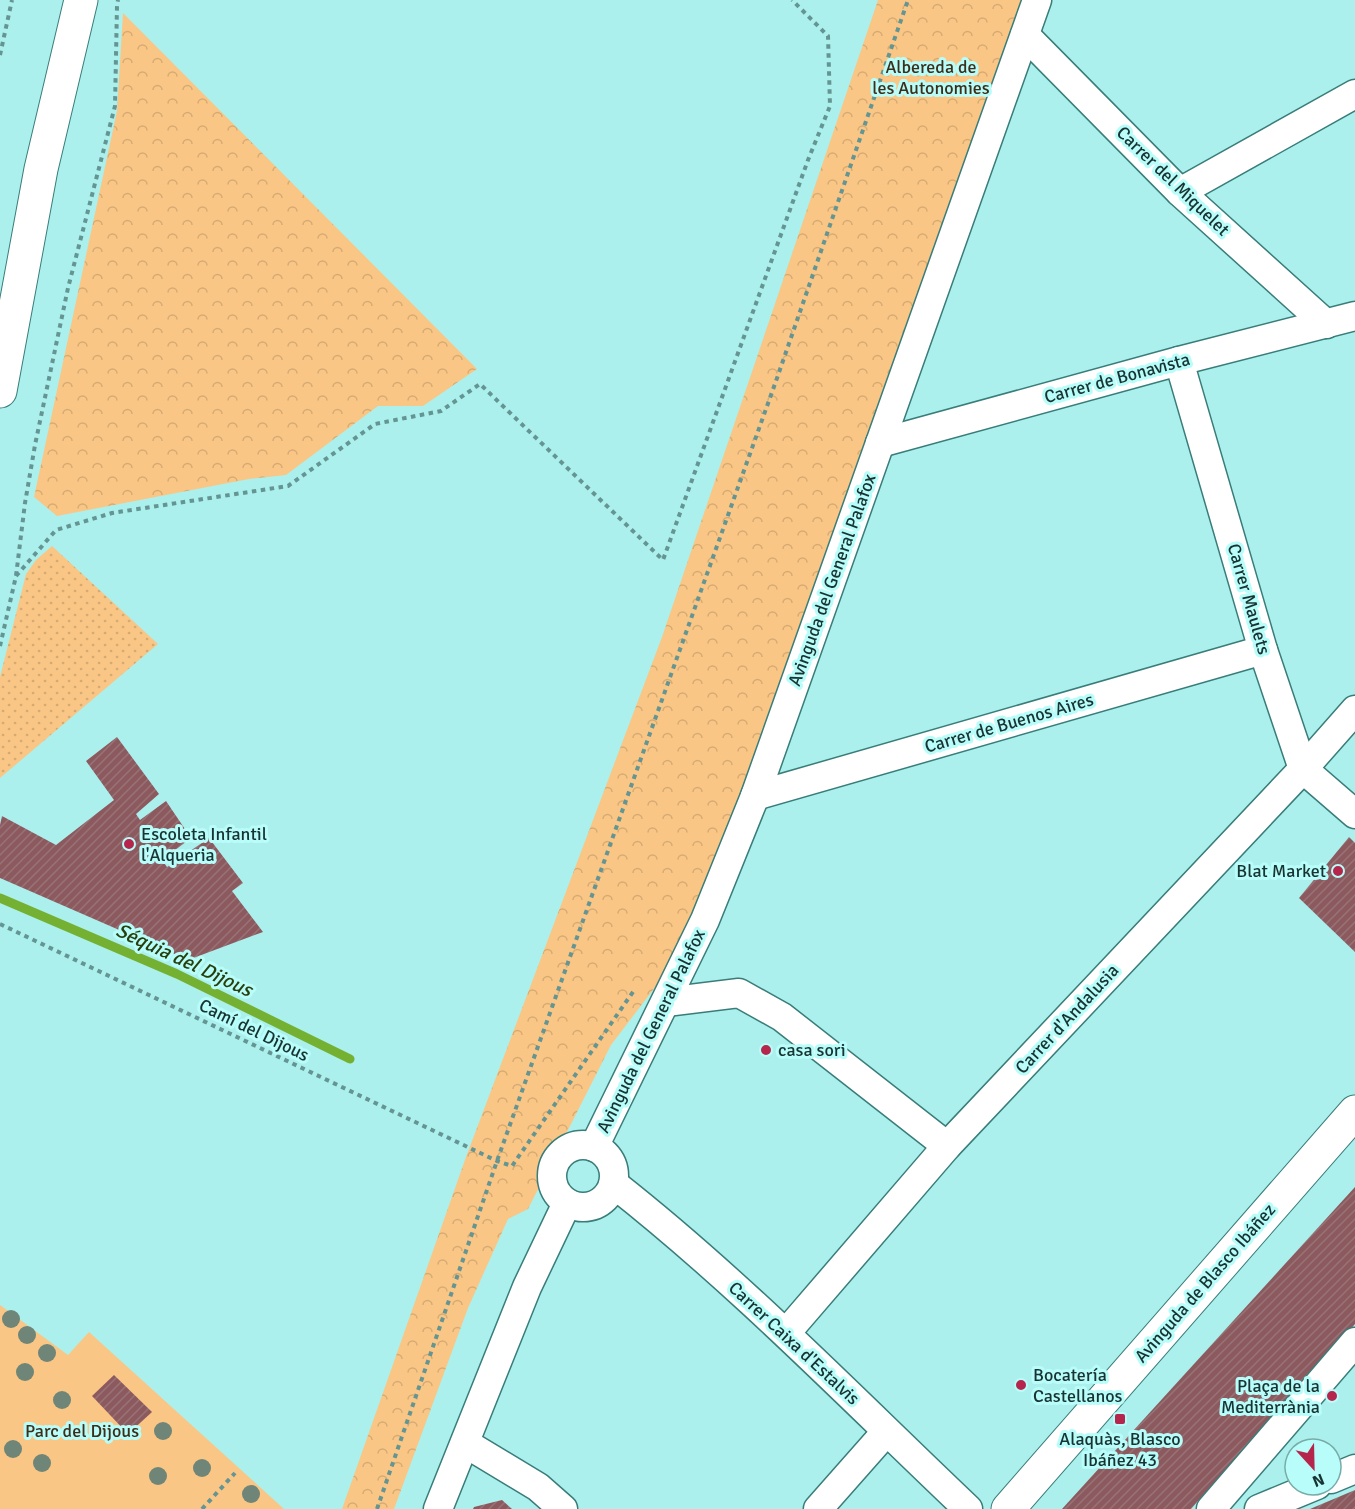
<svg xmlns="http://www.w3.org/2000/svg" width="1355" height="1509" font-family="Signika,sans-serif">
  <defs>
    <pattern id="grass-dots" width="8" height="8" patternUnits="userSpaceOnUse" patternTransform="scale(1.5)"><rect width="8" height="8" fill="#fac685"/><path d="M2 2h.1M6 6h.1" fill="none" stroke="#d6ab73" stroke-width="1.8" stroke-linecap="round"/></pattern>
    <pattern id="park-crowns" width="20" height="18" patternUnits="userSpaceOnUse" patternTransform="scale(1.5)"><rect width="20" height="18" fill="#fac685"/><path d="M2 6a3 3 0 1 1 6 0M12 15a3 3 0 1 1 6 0" fill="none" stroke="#d6ab73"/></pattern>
    <pattern id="building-hatch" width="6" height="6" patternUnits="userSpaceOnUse" patternTransform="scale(1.5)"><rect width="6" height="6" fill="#8c595f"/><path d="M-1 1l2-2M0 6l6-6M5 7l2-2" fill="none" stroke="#977378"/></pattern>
  </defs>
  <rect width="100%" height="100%" fill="#abf0ec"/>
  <polygon fill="url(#grass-dots)" points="52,546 158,644 0,778 0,677 26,574 36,560"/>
  <g fill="url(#park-crowns)">
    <polygon points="878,0 1037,0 755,796 675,961 611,1045 528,1209 508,1219 468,1308 394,1509 342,1509 466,1157 662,637"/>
    <polygon points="123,13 477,369 423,406 378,406 286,475 249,479 57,516 34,497 117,111"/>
  </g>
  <polygon fill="#fac685" points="0,1305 68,1355 89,1332 284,1509 0,1509"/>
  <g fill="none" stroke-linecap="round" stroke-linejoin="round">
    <polyline stroke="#74b031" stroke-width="9" points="0,898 177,974 350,1059"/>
  </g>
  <g fill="url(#building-hatch)">
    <polygon points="117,737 159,794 136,814 140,820 166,801 191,838 162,860 167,867 209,838 243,883 232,891 263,932 188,960 0,878 0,825 2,816 56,845 114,800 86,761"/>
    <polygon points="1349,837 1355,843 1355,952 1299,898"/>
    <polygon points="1355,1187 1355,1324 1191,1509 1062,1509"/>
    <polygon points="114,1375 152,1412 128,1434 92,1396"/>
    <polygon points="1355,1490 1355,1509 1310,1509"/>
    <polygon points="502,1500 512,1509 473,1509 474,1507"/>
  </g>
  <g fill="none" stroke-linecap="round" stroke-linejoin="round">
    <g stroke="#397d7a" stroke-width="31">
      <g id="street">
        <polyline points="1025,35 1180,192 1326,324"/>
        <polyline points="1180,192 1355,94"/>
        <polyline points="1179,361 1263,650 1303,769 1355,814"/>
        <polyline points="880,443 1179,361 1355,316"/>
        <polyline points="755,796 1263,650"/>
        <polyline points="666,1002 739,993 782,1017 947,1146"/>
        <circle cx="583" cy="1176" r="31"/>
        <polyline points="594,1147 705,920 755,796 1037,0"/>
        <path d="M 614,1184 C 740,1283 852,1399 968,1509"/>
        <polyline points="786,1333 947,1146 1303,769 1355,710"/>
        <polyline points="465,1443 538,1487 563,1509"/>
        <polyline points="1331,1479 1355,1469"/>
        <polyline points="438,1509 527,1287 567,1203"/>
        <polyline points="818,1509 886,1432"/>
        <polyline points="1211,1509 1355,1342"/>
        <polyline points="1259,1509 1317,1485"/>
      </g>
    </g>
    <g stroke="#397d7a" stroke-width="35">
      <g id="secondary">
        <polyline points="0,391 41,169 81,0"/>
        <polyline points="1008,1509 1355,1112"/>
      </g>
    </g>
    <g stroke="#649593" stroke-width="4" stroke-dasharray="4.5 4.5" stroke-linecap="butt">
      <polyline points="0,55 12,0"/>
      <polyline points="16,576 56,530 112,513 288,486 375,424 441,411 480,384 663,560 808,160 830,106 828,36 792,0"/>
      <polyline points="0,646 16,576 25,503 35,445 68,288 115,106 117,6 118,0"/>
      <polyline points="0,924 497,1161 512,1166 635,989"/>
      <polyline points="202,1509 235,1473"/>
      <polyline points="377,1509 497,1161 776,381 908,0"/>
    </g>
    <use href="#street" stroke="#fff" stroke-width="28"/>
    <use href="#secondary" stroke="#fff" stroke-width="33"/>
  </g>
  <g fill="#6e8578">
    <circle cx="11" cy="1319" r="9"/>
    <circle cx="27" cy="1335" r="9"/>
    <circle cx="47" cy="1353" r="9"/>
    <circle cx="25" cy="1372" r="9"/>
    <circle cx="62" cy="1400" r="9"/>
    <circle cx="163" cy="1431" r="9"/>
    <circle cx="13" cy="1449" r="9"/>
    <circle cx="42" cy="1463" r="9"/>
    <circle cx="202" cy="1468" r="9"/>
    <circle cx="158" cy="1476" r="9"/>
    <circle cx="251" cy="1494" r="9"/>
  </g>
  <g fill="#b6254c" stroke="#b8fdf9" stroke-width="2">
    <circle cx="129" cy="844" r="6"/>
    <circle cx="1338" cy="871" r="6"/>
    <circle cx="766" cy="1050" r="6"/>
    <circle cx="1021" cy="1385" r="6"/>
    <circle cx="1332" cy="1396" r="6"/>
    <rect x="1114" y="1413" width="12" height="12" rx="3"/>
  </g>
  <g text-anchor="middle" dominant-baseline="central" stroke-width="6" stroke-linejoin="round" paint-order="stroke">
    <g font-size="18" fill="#3d2d19" stroke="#b8fdf9">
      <text x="931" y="67">Albereda de<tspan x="931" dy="21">les Autonomies</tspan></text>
      <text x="82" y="1431">Parc del Dijous</text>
    </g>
    <g font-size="18" fill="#173332" stroke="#b8fdf9">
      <text transform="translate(1173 181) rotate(44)">Carrer del Miquelet</text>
      <text transform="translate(1117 378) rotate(-15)">Carrer de Bonavista</text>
      <text transform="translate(832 580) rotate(-70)">Avinguda del General Palafox</text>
      <text transform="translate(1249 599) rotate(74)">Carrer Maulets</text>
      <text transform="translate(1009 723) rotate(-16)">Carrer de Buenos Aires</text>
      <text transform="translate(1067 1019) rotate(-47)">Carrer d'Andalusia</text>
      <text transform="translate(254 1030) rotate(26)">Camí del Dijous</text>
      <text transform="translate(651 1031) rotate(-64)">Avinguda del General Palafox</text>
      <text transform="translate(1205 1283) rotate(-49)">Avinguda de Blasco Ibáñez</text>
      <text transform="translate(794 1343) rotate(43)">Carrer Caixa d'Estalvis</text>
    </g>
    <g font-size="18" fill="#173332" stroke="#b8fdf9" text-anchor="start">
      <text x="141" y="834">Escoleta Infantil<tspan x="141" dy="21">l'Alqueria</tspan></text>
      <text x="1326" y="871" text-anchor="end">Blat Market</text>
      <text x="778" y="1050">casa sori</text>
      <text x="1033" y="1375">Bocatería<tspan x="1033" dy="21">Castellanos</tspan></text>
      <text x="1320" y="1386" text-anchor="end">Plaça de la<tspan x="1320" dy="21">Mediterrània</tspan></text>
      <text x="1120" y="1439" text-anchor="middle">Alaquàs, Blasco<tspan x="1120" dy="21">Ibáñez 43</tspan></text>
    </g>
    <g font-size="20" font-style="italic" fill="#273f0d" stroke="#b8fdf9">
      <text transform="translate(184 960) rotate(25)">Séquia del Dijous</text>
    </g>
  </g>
  <g transform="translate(1313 1467) rotate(158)"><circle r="28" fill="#b8fdf9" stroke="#78aca9" stroke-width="1.5"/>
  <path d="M0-4.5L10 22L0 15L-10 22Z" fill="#b6254c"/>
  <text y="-9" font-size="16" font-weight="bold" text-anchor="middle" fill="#173332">N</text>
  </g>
</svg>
